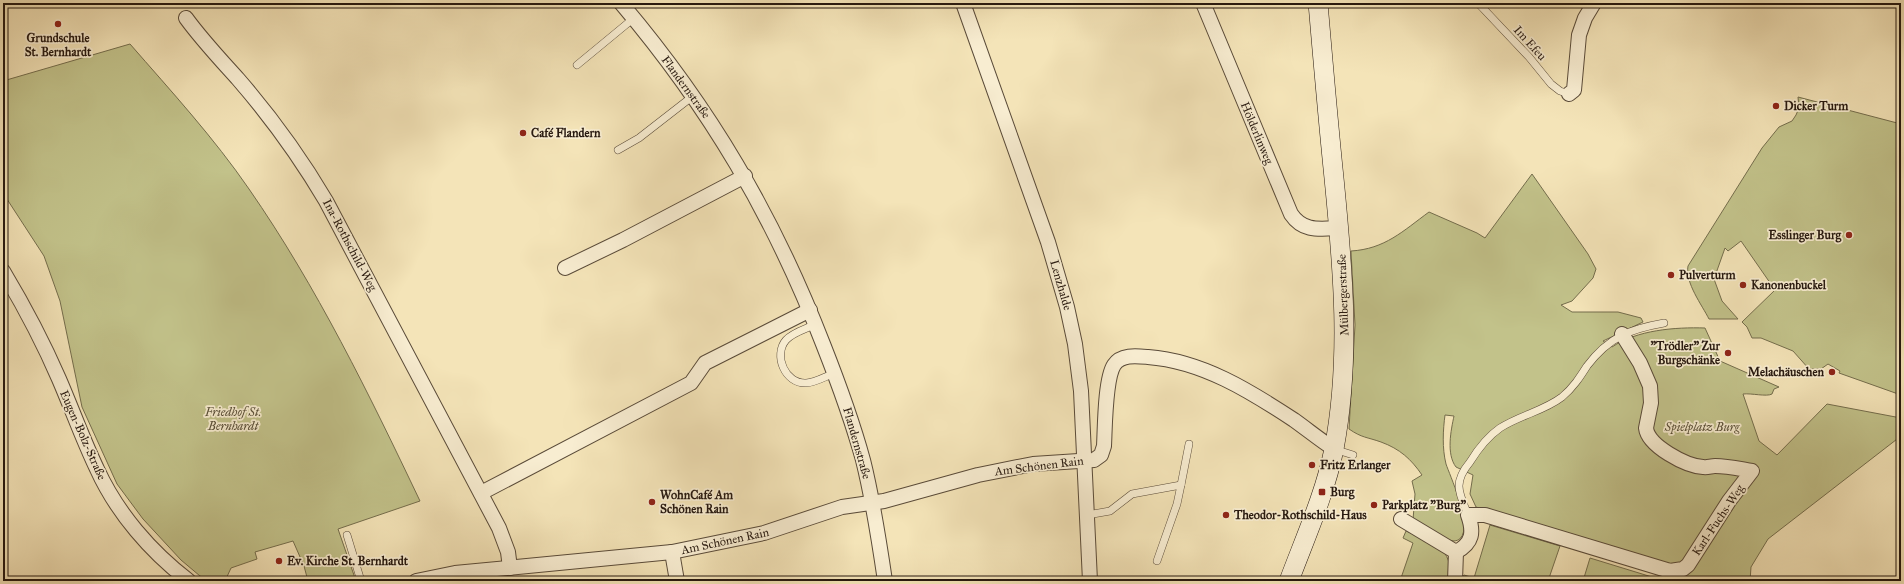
<svg xmlns="http://www.w3.org/2000/svg" width="1904" height="584" font-family="'IM FELL Great Primer',serif">
  <rect width="100%" height="100%" fill="#f4e4b8"/>
  <filter id="stains"><feTurbulence type="fractalNoise" baseFrequency=".005" numOctaves="4"/><feColorMatrix values="0 0 0 0 .2 0 0 0 0 .09 0 0 0 0 .02 0 0 0 .5 -.17"/></filter>
  <radialGradient id="worn" r=".72"><stop offset=".6" stop-color="#630" stop-opacity="0"/><stop offset="1" stop-color="#630" stop-opacity=".3"/></radialGradient>
  <g fill="#c2c28a" stroke="#746d4c">
    <path d="M 130,44 C 171,91 214,138 249,189 C 317,287 369,394 420,501 L 338,529 L 356,581 L 308,581 L 304,566 L 293,541 L 255,552 L 257,559 L 231,568 L 225,581 L 208,581 L 200,576 L 181,560 L 143,519 L 117,484 L 82,407 L 60,301 L 44,256 L 3,193 L 3,81 Z"/>
    <path d="M 1798,97 L 1901,124 L 1901,395 L 1839,373 L 1840,371 L 1828,364 L 1821,369 L 1809,369 L 1793,351 L 1761,338 L 1752,338 L 1747,327 L 1742,322 L 1775,290 L 1741,241 L 1728,251 L 1725,248 L 1714,279 L 1722,301 L 1738,319 L 1709,319 C 1702,305 1685,283 1688,266 L 1762,148 L 1779,127 L 1792,121 L 1796,115 L 1799,108 Z"/>
    <path d="M 1532,174 L 1588,254 L 1596,269 L 1593,278 L 1572,301 L 1561,305 L 1572,312 L 1618,312 L 1641,318 L 1643,322 L 1603,341 L 1612,347 C 1637,330 1675,327 1705,328 L 1720,361 L 1779,387 L 1774,389 L 1772,394 C 1767,397 1751,393 1743,394 L 1759,441 L 1777,455 L 1827,404 L 1901,418 L 1901,436 L 1768,539 L 1751,567 L 1750,581 L 1669,581 L 1674,566 L 1476,507 L 1470,494 L 1473,475 L 1456,467 C 1446,454 1451,430 1454,416 L 1445,415 C 1443,430 1442,448 1446,464 C 1450,476 1479,539 1454,541 C 1445,541 1422,525 1413,520 L 1415,494 L 1412,481 L 1422,475 C 1411,459 1400,449 1381,442 C 1367,437 1362,438 1349,429 L 1355,325 L 1351,251 C 1385,249 1403,231 1429,212 L 1477,233 L 1485,238 Z"/>
    <polygon points="1490,525 1560,546 1548,581 1460,581 1464,575 1474,578"/>
    <path d="M 1406,531 C 1433,543 1453,546 1450,581 L 1400,581 L 1413,543 L 1403,538 Z"/>
    <polygon points="1590,558 1665,581 1583,581"/>
  </g>
  <g fill="none" stroke-linecap="round" stroke-linejoin="round">
    <g stroke="#5a4b39" stroke-width="8">
      <g id="lane">
        <polyline points="1478,3 1529,57 1551,84 1560,91 1569,94"/>
        <polyline points="577,65 634,18"/>
        <polyline points="618,150 639,138 693,96"/>
        <path d="M 816,324 C 806,329 793,332 786,340 C 773,355 785,384 806,383 C 815,383 826,376 835,373"/>
        <polyline points="1334,449 1353,455"/>
        <polyline points="1087,515 1110,511 1132,494 1181,485 1189,444"/>
        <path d="M 1468,515 C 1465,507 1459,495 1459,486 C 1459,478 1465,468 1470,462 C 1478,449 1487,437 1500,428 C 1520,415 1544,411 1562,397 C 1573,388 1580,377 1587,366 C 1609,337 1630,329 1664,323"/>
        <polyline points="347,535 361,581"/>
        <polyline points="1157,561 1177,504 1181,485"/>
      </g>
    </g>
    <g stroke="#5a4b39" stroke-width="16">
      <g id="street">
        <path d="M 621,3 C 710,108 773,215 823,344 C 838,382 852,420 863,460 C 873,500 879,540 885,581"/>
        <polyline points="963,3 1048,242 1067,307 1075,344 1081,391 1090,581"/>
        <path d="M 1203,3 L 1291,214 C 1303,232 1319,229 1339,228"/>
        <path d="M 186,18 C 202,40 220,59 238,79 C 271,117 300,157 326,201 L 499,528 L 508,552 L 510,568"/>
        <polyline points="1569,94 1574,90 1579,35 1585,18 1594,3"/>
        <polyline points="565,268 623,240 745,176"/>
        <path d="M 3,271 C 24,306 43,342 59,379 C 72,409 83,440 97,469 C 117,513 151,552 189,581"/>
        <polyline points="481,493 691,383 705,363 810,310"/>
        <polyline points="1401,519 1456,552 1455,581"/>
        <polyline points="672,552 677,581"/>
        <path d="M 1456,552 C 1473,543 1474,532 1468,515 L 1485,515 L 1670,571 L 1683,569 L 1688,565 L 1729,501 L 1752,471 C 1740,469 1728,466 1715,466 C 1711,466 1707,468 1703,467 C 1686,466 1648,446 1646,428 L 1651,403 L 1650,386 L 1640,363 L 1622,334"/>
        <path d="M 416,581 L 455,573 L 672,552 L 764,533 L 842,507 L 884,501 L 978,475 L 1033,464 L 1094,460 L 1101,455 L 1104,446 C 1105,427 1105,379 1114,365 C 1121,354 1137,356 1148,357 C 1202,361 1250,391 1294,420 C 1308,430 1320,440 1334,449"/>
      </g>
    </g>
    <g stroke="#26180f" stroke-width="20">
      <path id="secondary" d="M 1289,581 C 1305,538 1325,494 1334,449 C 1351,359 1343,269 1334,178 C 1328,120 1323,61 1318,3"/>
    </g>
    <use href="#lane" stroke="#f8edd1" stroke-width="7"/>
    <use href="#street" stroke="#f8edd1" stroke-width="14"/>
    <use href="#secondary" stroke="#f8edd1" stroke-width="19"/>
  </g>
  <g fill="#8f2418" stroke="#f8edd1" stroke-width="1.5">
    <circle cx="58" cy="24" r="4"/>
    <circle cx="1776" cy="106" r="4"/>
    <circle cx="523" cy="133" r="4"/>
    <circle cx="1849" cy="235" r="4"/>
    <circle cx="1671" cy="275" r="4"/>
    <circle cx="1743" cy="285" r="4"/>
    <circle cx="1728" cy="353" r="4"/>
    <circle cx="1832" cy="372" r="4"/>
    <circle cx="1312" cy="465" r="4"/>
    <rect x="1318" y="488" width="8" height="8" rx="2"/>
    <circle cx="652" cy="502" r="4"/>
    <circle cx="1374" cy="505" r="4"/>
    <circle cx="1226" cy="515" r="4"/>
    <circle cx="279" cy="561" r="4"/>
  </g>
  <g text-anchor="middle" dominant-baseline="central" stroke-width="3.5" stroke-linejoin="round" paint-order="stroke">
    <g font-size="12" font-weight="bold" fill="#26180f" stroke="#f8edd1" text-anchor="start">
      <text x="58" y="38" text-anchor="middle">Grundschule<tspan x="58" dy="14">St. Bernhardt</tspan></text>
      <text x="1784" y="106">Dicker Turm</text>
      <text x="531" y="133">Café Flandern</text>
      <text x="1841" y="235" text-anchor="end">Esslinger Burg</text>
      <text x="1679" y="275">Pulverturm</text>
      <text x="1751" y="285">Kanonenbuckel</text>
      <text x="1720" y="346" text-anchor="end">"Trödler" Zur<tspan x="1720" dy="14">Burgschänke</tspan></text>
      <text x="1824" y="372" text-anchor="end">Melachäuschen</text>
      <text x="1320" y="465">Fritz Erlanger</text>
      <text x="1330" y="492">Burg</text>
      <text x="660" y="495">WohnCafé Am<tspan x="660" dy="14">Schönen Rain</tspan></text>
      <text x="1382" y="505">Parkplatz "Burg"</text>
      <text x="1234" y="515">Theodor-Rothschild-Haus</text>
      <text x="287" y="561">Ev. Kirche St. Bernhardt</text>
    </g>
    <g font-size="12" fill="#26180f" stroke="#f8edd1">
      <text transform="translate(1530 43) rotate(48)">Im Efeu</text>
      <text transform="translate(686 87) rotate(54)">Flandernstraße</text>
      <text transform="translate(1257 133) rotate(67)">Hölderlinweg</text>
      <text transform="translate(350 245) rotate(62)">Ina-Rothschild-Weg</text>
      <text transform="translate(1061 285) rotate(74)">Lenzhalde</text>
      <text transform="translate(1343 295) rotate(-92)">Mülbergerstraße</text>
      <text transform="translate(83 435) rotate(66)">Eugen-Bolz-Straße</text>
      <text transform="translate(857 443) rotate(74)">Flandernstraße</text>
      <text transform="translate(1039 466) rotate(-7)">Am Schönen Rain</text>
      <text transform="translate(1718 520) rotate(-56)">Karl-Fuchs-Weg</text>
      <text transform="translate(725 541) rotate(-12)">Am Schönen Rain</text>
    </g>
    <g font-size="12" font-style="italic" fill="#554b34" stroke="#f8edd1">
      <text x="233" y="412">Friedhof St.<tspan x="233" dy="14">Bernhardt</tspan></text>
      <text x="1702" y="427">Spielplatz Burg</text>
    </g>
  </g>
  <rect width="1904" height="584" fill="none" stroke="#f4e4b8" stroke-width="16"/>
  <rect x="4" y="4" width="1896" height="576" fill="none" stroke="#26180f" stroke-width="2"/>
  <rect x="8" y="8" width="1888" height="568" fill="none" stroke="#26180f"/>
  <rect width="100%" height="100%" filter="url(#stains)"/>
  <rect width="100%" height="100%" fill="url(#worn)"/>
</svg>
